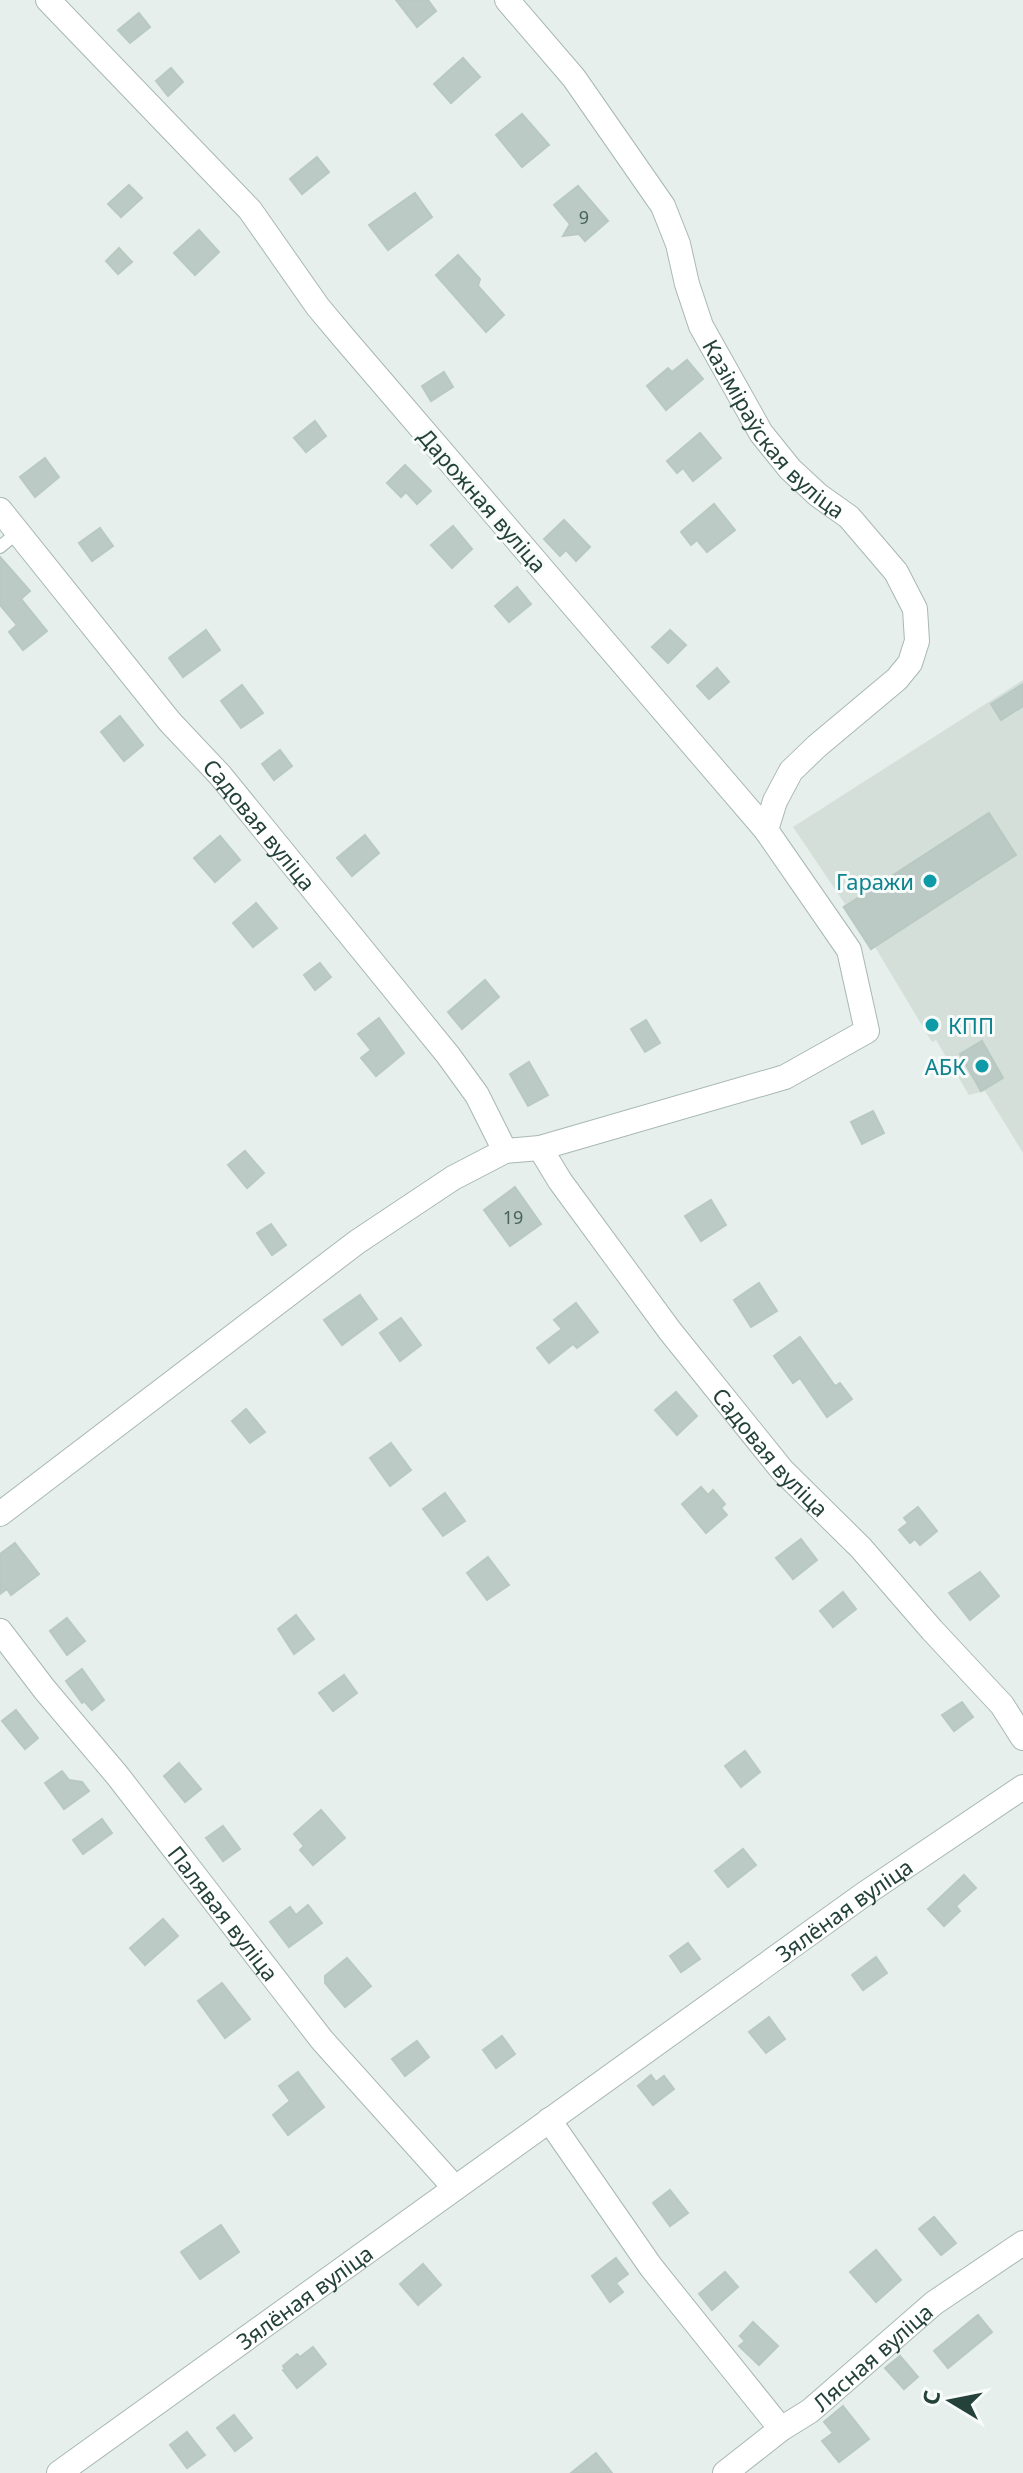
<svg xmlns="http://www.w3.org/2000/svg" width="1023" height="2473" font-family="'Noto Sans',sans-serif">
  <rect width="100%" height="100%" fill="#e6efeb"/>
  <polygon fill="#d4dfda" points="1023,680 1023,1153 985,1091 969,1095 936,1040 932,1042 875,947 871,950 842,907 845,904 793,827"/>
  <g fill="#bbcac4" stroke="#b8c9c2" stroke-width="2">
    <polygon points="396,0 428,0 436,11 417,27"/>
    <polygon points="139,13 150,27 130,43 118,30"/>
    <polygon points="463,58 480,77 451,103 434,84"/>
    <polygon points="171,68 183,82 168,96 156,81"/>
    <polygon points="522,114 549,145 522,167 496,135"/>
    <polygon points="317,157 329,172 302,194 290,179"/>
    <polygon points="129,185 142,198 121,217 108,204"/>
    <polygon points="578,186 608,221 585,241 579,234 563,236 570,224 554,205"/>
    <polygon points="415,193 432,217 388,250 369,225"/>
    <polygon points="199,230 219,252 195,275 174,253"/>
    <polygon points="119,248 132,262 118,274 106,261"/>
    <polygon points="458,255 480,279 478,286 504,315 486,332 436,275"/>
    <polygon points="687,360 703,379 666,410 647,386 668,368 672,372"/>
    <polygon points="444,372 453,387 431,401 422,386"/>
    <polygon points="315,421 326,436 306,452 294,438"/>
    <polygon points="700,433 721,458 693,481 683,468 677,473 667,461"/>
    <polygon points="45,458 59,477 35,497 20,477"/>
    <polygon points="405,465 431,491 417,504 406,492 401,497 387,483"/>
    <polygon points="714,504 735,530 707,552 697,540 691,545 681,532"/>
    <polygon points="564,520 590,547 576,561 566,550 560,556 544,539"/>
    <polygon points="453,526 472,549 452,568 431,545"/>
    <polygon points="100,528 113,546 92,561 79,543"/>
    <polygon points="0,557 30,591 21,599 47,631 23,650 9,632 17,625 0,605"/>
    <polygon points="517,587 531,604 509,622 495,606"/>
    <polygon points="206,630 220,650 183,677 169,658"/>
    <polygon points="670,630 686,645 668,663 652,647"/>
    <polygon points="717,668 729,682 709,699 697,686"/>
    <polygon points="1023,684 1023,706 1001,720 991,704"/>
    <polygon points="242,685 263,713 241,728 221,701"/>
    <polygon points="120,716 143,745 124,761 101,732"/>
    <polygon points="280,750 292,766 274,780 262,764"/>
    <polygon points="989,813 1016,855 871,949 844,907"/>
    <polygon points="365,835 379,853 352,876 337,858"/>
    <polygon points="220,836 240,860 215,882 194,858"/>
    <polygon points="256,903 277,928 253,947 233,923"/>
    <polygon points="320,963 331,977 315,990 304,975"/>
    <polygon points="485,980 499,997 462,1029 448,1012"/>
    <polygon points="379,1018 404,1053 376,1076 361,1058 371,1050 358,1034"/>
    <polygon points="646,1020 660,1043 645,1052 631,1029"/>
    <polygon points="982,1041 1003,1078 981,1091 960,1054"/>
    <polygon points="529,1062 548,1095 528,1106 510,1074"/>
    <polygon points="873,1111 884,1133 862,1144 851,1122"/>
    <polygon points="245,1151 264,1173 247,1188 228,1165"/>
    <polygon points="515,1187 541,1224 510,1246 484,1210"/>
    <polygon points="711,1200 726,1225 701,1241 685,1216"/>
    <polygon points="271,1224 286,1245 272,1255 257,1233"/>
    <polygon points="759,1283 777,1311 751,1327 734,1300"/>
    <polygon points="360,1295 377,1319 342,1345 324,1320"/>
    <polygon points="576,1303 598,1332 577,1348 573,1344 549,1363 537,1348 562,1329 554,1320"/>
    <polygon points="401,1318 421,1345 400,1361 380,1333"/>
    <polygon points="800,1337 835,1386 840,1383 852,1399 827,1417 800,1378 793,1383 774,1356"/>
    <polygon points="676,1392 697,1416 677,1435 655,1410"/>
    <polygon points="246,1409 265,1432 250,1443 232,1421"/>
    <polygon points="391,1443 411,1470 390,1486 370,1458"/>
    <polygon points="701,1487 708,1495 713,1490 725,1504 721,1508 727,1515 706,1533 682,1504"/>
    <polygon points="445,1493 465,1521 443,1536 423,1509"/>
    <polygon points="918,1507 937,1531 920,1545 915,1539 910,1543 899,1530 908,1523 904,1518"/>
    <polygon points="801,1539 817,1560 793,1579 776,1558"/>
    <polygon points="15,1543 39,1574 11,1595 7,1589 0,1594 0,1554"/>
    <polygon points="488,1557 509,1585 487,1600 467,1573"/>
    <polygon points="980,1572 999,1596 970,1620 949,1593"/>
    <polygon points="843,1592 856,1609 833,1627 820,1611"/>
    <polygon points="296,1615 314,1639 294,1654 278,1629"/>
    <polygon points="67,1618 85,1641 67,1655 50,1631"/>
    <polygon points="82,1669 104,1700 92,1710 84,1701 82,1703 66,1681"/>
    <polygon points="344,1675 357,1693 333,1711 319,1693"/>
    <polygon points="962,1702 973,1717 954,1731 942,1715"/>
    <polygon points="16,1710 38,1738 25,1749 2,1721"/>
    <polygon points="745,1751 760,1772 741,1787 725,1766"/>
    <polygon points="179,1763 201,1789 185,1802 164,1776"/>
    <polygon points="62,1771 69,1780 82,1782 89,1791 64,1809 45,1783"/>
    <polygon points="321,1810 345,1838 313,1865 300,1850 304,1846 294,1834"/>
    <polygon points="102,1819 112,1833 83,1854 73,1840"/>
    <polygon points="223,1826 240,1849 223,1861 206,1838"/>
    <polygon points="743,1849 756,1865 728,1887 715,1871"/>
    <polygon points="964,1875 976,1888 956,1906 960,1911 944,1926 928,1909"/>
    <polygon points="308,1905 322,1923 289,1947 270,1922 290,1907 296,1915"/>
    <polygon points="163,1919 178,1936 145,1965 130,1948"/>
    <polygon points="688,1943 700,1959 681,1972 670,1956"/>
    <polygon points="876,1957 887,1973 863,1990 852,1975"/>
    <polygon points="347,1958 371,1986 345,2007 325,1983 325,1976"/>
    <polygon points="222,1983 250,2019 225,2038 198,2001"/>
    <polygon points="769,2017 785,2039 766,2053 749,2032"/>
    <polygon points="502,2036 515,2054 496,2068 483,2050"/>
    <polygon points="417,2041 429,2057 405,2076 392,2059"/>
    <polygon points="298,2072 324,2107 288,2135 273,2115 290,2101 279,2086"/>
    <polygon points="651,2075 656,2082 664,2076 674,2089 653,2105 638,2086"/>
    <polygon points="670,2190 688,2213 670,2226 653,2203"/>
    <polygon points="934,2217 956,2243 941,2255 919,2229"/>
    <polygon points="221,2225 239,2252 200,2279 181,2252"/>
    <polygon points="876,2250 901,2280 876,2302 850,2272"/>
    <polygon points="616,2258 628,2274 616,2283 623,2292 610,2302 592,2276"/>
    <polygon points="423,2264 441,2285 418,2305 400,2284"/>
    <polygon points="725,2272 738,2287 712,2310 699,2294"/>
    <polygon points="978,2315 992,2332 948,2368 934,2351"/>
    <polygon points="753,2322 778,2346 759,2365 739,2346 745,2341 740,2336"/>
    <polygon points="313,2347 326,2364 297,2388 283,2370 285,2369 283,2366 297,2354 300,2357"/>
    <polygon points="900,2356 918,2377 904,2389 885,2368"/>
    <polygon points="843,2406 869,2439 839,2462 822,2441 833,2433 824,2422"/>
    <polygon points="234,2415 252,2438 235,2451 217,2428"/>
    <polygon points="187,2432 205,2455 187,2468 170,2445"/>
    <polygon points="596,2453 612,2473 571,2473"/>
  </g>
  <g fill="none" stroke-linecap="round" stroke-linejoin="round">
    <g stroke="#a8b8b2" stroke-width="14">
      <polyline id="service" points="0,547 18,532"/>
    </g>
    <g stroke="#a8b8b2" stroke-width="26">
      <g id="minor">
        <path id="s1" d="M 507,0 L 574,78 L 663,206 L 678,244 L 687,284 L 701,326 L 761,433 L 790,469 L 818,495 L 849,517 L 896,572 L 915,609 L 917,641 L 910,663 L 897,679 L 817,746 L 791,771 L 775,801 L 766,830"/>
        <path id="s2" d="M 0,510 L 170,722 L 220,775 L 448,1055 L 477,1095 L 505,1151"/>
        <path id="s3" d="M 540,1148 L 560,1181 L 670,1331 L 782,1470 L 861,1548 L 932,1630 L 1002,1705 L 1023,1738"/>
        <polyline points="0,1514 357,1242 453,1178 505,1151 540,1148 785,1077 867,1031 849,950 766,830 344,338 318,307 250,210 48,0"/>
        <path id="s4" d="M 0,1631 L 45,1690 L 117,1775 L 322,2040 L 455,2188"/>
        <polyline points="549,2120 651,2267 781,2429"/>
        <path id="s5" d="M 59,2473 L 863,1895 L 1023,1787"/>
        <path id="s6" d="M 725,2473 L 781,2429 L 810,2411 L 934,2303 L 1023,2243"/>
      </g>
    </g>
    <use href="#service" stroke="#fff" stroke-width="12"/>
    <use href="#minor" stroke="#fff" stroke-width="24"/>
  </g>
  <g fill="#0f9aa8" stroke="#f7fbf9" stroke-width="3">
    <circle cx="930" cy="881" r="8"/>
    <circle cx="932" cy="1025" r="8"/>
    <circle cx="982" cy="1066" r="8"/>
  </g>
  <g text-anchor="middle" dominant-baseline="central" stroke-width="6" stroke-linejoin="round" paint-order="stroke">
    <g font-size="18" fill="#4a645c">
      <text x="584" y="217">9</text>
      <text x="513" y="1217">19</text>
    </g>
    <g font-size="22" fill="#24423a" stroke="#f7fbf9">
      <text stroke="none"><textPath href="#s1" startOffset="512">Казіміраўская вуліца</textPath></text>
      <text transform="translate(483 500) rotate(49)">Дарожная вуліца</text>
      <text stroke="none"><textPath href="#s2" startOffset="408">Садовая вуліца</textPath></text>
      <text stroke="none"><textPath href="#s3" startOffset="382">Садовая вуліца</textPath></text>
      <text stroke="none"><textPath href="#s5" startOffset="966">Зялёная вуліца</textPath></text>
      <text stroke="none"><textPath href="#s4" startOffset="360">Палявая вуліца</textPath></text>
      <text stroke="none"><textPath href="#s5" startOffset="302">Зялёная вуліца</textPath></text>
      <text stroke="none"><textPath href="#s6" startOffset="188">Лясная вуліца</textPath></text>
    </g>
    <g font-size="22" fill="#0d838f" stroke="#f7fbf9" text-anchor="end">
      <text x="914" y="881">Гаражи</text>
      <text x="948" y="1025" text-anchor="start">КПП</text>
      <text x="966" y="1066">АБК</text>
    </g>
  </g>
  <g transform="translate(951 2401) rotate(280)" stroke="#f7fbf9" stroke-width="6" paint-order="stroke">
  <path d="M0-6L14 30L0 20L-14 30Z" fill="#24423a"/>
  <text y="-12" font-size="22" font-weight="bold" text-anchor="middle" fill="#24423a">С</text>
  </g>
</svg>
